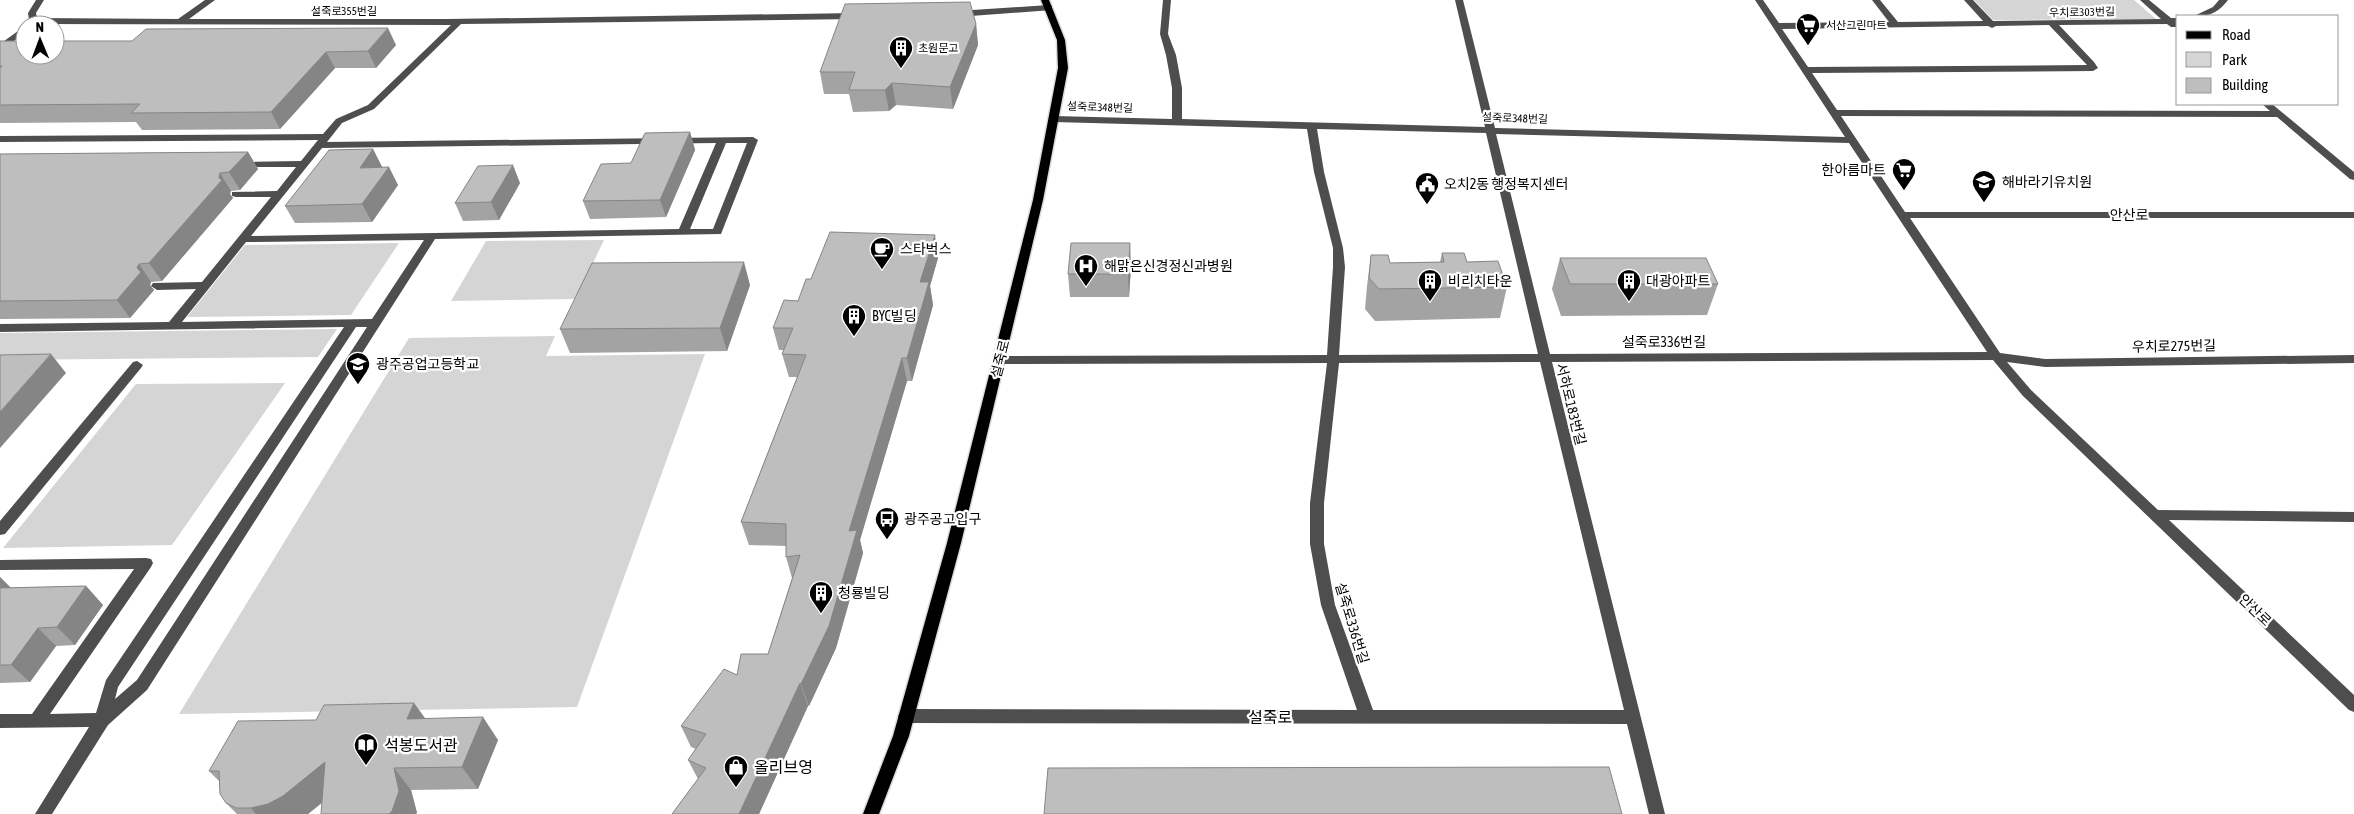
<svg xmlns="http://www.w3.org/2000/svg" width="2354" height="814" font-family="'Asap Condensed','Noto Sans KR',sans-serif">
  <rect width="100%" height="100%" fill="#fff"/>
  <g fill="#d5d5d5">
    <polygon points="1974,0 2134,0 2156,19 1993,20"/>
    <polygon points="604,240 576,299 451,301 486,241"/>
    <polygon points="399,243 351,315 187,317 245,245"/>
    <polygon points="337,329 318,357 0,360 0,333"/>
    <polygon points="555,336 546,356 705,354 577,707 179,714 409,338"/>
    <polygon points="285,383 172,545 3,548 136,384"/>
  </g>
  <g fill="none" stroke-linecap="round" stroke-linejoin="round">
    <g stroke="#dbdbdb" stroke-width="3">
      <polygon id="major" points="1041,0 1049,0 1065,40 1068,68 1043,200 961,543 909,736 879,814 863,814 893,736 947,543 1033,200 1058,68 1057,40"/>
    </g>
    <g fill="#4e4e4e" fill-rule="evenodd">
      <path d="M 36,0 L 44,0 L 36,13 L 37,18 L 178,19 L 205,0 L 215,0 L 189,19 L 449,19 L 857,13 L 861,16 L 857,19 L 461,24 L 374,109 L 342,123 L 327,142 L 753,137 L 758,140 L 721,234 L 435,239 L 147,690 L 108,725 L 52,814 L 35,814 L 89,727 L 0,728 L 0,714 L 32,714 L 134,569 L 0,570 L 0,560 L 146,558 L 151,559 L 153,563 L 151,567 L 50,714 L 96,713 L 106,680 L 344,327 L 0,332 L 0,324 L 169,322 L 196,289 L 157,290 L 151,286 L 153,283 L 202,282 L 271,197 L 236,197 L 232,196 L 232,192 L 277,191 L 296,167 L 239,167 L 234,164 L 235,162 L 301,161 L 318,140 L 0,142 L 0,136 L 323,134 L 336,119 L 368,105 L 451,25 L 35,24 L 25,26 L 29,20 L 28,13 ZM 716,143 L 679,229 L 251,236 L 322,148 ZM 726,143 L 747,143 L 713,229 L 690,229 ZM 424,240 L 372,319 L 182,322 L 246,242 ZM 356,327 L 367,327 L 137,680 L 115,699 L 118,687 Z"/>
      <path d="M 1163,0 L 1171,0 L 1168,34 L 1176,55 L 1182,88 L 1182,119 L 1485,127 L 1455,0 L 1463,0 L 1495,128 L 1845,137 L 1755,0 L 1763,0 L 1779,23 L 1889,22 L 1872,0 L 1880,0 L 1898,22 L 1983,21 L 1964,0 L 1973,0 L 1993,21 L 2161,19 L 2140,0 L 2149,0 L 2171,18 L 2178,18 L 2177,27 L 2171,27 L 2167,24 L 2059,25 L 2094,62 L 2098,68 L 2093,71 L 1812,73 L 1837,110 L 2270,111 L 2262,104 L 2272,104 L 2354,172 L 2354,180 L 2350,179 L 2277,117 L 1841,116 L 1905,212 L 2354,212 L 2354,218 L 1910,218 L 2000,353 L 2045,359 L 2354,355 L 2354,363 L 2045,367 L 2007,362 L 2031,390 L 2158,510 L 2354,512 L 2354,522 L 2169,520 L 2354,695 L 2354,712 L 2349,710 L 2023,396 L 1993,360 L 1552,362 L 1665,814 L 1649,814 L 1627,724 L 906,723 L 901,721 L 898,716 L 901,711 L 906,709 L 1357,710 L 1321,605 L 1310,544 L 1310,503 L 1327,363 L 1000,364 L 994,360 L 1000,356 L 1327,355 L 1333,267 L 1333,248 L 1314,172 L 1307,129 L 1054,122 L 1049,119 L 1054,116 L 1172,119 L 1172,88 L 1166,55 L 1160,34 ZM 2049,25 L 2087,65 L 1808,67 L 1782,29 L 1988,26 L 1992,28 L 1996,26 ZM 1317,129 L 1486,133 L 1538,354 L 1339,355 L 1345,267 L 1343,248 L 1324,172 ZM 1496,134 L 1849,143 L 1987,352 L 1550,354 ZM 1540,362 L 1624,710 L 1373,710 L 1335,605 L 1324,544 L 1324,503 L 1339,363 Z"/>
      <path d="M 2219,0 L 2228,0 C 2219,12 2209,17 2194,16 L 2213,7 Z"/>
      <polygon points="1049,5 1052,6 1052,10 957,17 953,14 957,11"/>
      <polygon points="25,26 25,33 0,51 0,44"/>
      <polygon points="137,361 143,365 141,368 5,534 0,535 0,521 133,362"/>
    </g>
    <use href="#major" fill="#000" fill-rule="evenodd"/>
  </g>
  <g fill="#a3a3a3">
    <polygon points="976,24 978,45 953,109 896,105 889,111 853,112 849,94 824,94 820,72"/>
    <polygon points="0,41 396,45 376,68 335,68 280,129 142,130 136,122 0,123"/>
    <polygon points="690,132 695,150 666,217 590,219 583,201 631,163"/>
    <polygon points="373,149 382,167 398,185 372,222 295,223 285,206"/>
    <polygon points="248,152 258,169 240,190 231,191 230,194 233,198 162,281 151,282 150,285 154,290 130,318 0,319 0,154"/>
    <polygon points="520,183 499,220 463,221 455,203"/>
    <polygon points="1442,253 1467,262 1507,287 1500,318 1375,321 1365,309 1367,286 1371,255 1390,263 1440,262"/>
    <polygon points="938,258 930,286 933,305 912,381 907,381 860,540 863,553 836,648 809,706 808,706 759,814 672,814 698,779 688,760 696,749 691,747 681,726 737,675 768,654 792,578 786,557 786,546 749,545 741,522 797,377 789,377 782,354 784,350 779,350 773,328 798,301 811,279"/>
    <polygon points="1560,258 1718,284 1707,315 1561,316 1552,289"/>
    <polygon points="1131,266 1129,297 1070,297 1068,274"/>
    <polygon points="750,285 727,351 570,353 560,329"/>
    <polygon points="0,577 11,588 86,586 103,605 75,645 56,646 30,682 0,683"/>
    <polygon points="414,703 425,718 498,740 478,789 411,790 417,813 322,803 308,814 237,814 226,803 219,781 209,771 316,720"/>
  </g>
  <g fill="#858585">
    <polygon points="976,24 978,45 953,109 950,87"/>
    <polygon points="388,28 396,45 376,68 368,51"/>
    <polygon points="326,52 335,68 280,129 271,112"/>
    <polygon points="892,83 896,105 889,111 885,90"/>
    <polygon points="690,132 695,150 666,217 660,200"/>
    <polygon points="373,149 382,167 360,168"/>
    <polygon points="248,152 258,169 240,190 229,172"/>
    <polygon points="513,165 520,183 499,220 491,202"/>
    <polygon points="389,167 398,185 372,222 362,204"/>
    <polygon points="220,173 231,191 230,194 233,198 162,281 149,263 219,178"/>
    <polygon points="935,235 938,258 930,286 933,305 912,381 907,358 920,282"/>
    <polygon points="1130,243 1131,266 1129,297 1128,274"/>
    <polygon points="744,262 750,285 727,351 720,328"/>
    <polygon points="139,264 151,282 150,285 154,290 130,318 117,300"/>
    <polygon points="51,354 66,373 0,448 0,412"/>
    <polygon points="902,358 907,381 860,540 863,553 836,648 809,706 801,684 849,531"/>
    <polygon points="0,577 15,592 0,604"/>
    <polygon points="86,586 103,605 75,645 57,627"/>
    <polygon points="38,628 56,646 30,682 11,665"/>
    <polygon points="800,683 808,706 759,814 739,814"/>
    <polygon points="414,703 430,726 407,719"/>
    <polygon points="483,717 498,740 478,789 462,767"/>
    <polygon points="325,762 344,784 308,814 256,814 251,808"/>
    <polygon points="394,768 411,790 417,813 416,814 389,814"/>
  </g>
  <g fill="#bebebe" stroke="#858585">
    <polygon points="970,2 976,24 950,87 892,83 885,90 849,90 855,72 820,72 845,4"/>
    <polygon points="388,28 368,51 326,52 271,112 131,113 140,104 0,105 0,68 2,66 0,66 0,41 25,41 25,55 55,55 55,41 132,41 146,29"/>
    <polygon points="690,132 660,200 583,201 601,164 631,163 645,133"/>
    <polygon points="373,149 360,168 389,167 362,204 285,206 329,150"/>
    <polygon points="248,152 229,172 220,173 219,178 222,180 149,263 139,264 137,268 141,272 117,300 0,301 0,154"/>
    <polygon points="513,165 491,202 455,203 478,166"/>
    <polygon points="830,232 935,235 920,282 929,282 907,358 902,358 849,531 857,530 829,626 801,684 800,683 739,814 672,814 706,768 688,760 706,734 681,726 724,669 737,675 741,654 768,654 800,555 786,557 786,524 741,522 806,355 782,354 793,328 773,328 784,300 798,301 806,279 811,279"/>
    <polygon points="1071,243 1130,243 1128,274 1068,274"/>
    <polygon points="1442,253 1464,253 1467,262 1498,261 1507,287 1379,289 1369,278 1371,255 1388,255 1390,263 1444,262"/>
    <polygon points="1560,258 1706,258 1718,284 1570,284"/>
    <polygon points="744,262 720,328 560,329 592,263"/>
    <polygon points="51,354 0,412 0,355"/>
    <polygon points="86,586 57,627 38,628 11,665 0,665 0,588"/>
    <polygon points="414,703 407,719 483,717 462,767 394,768 399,791 392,811 389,814 321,814 325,762 283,796 268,804 251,808 236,808 226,803 220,794 219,771 209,771 238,721 316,720 324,705"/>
    <polygon points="1609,767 1622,814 1044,814 1048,768"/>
  </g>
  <defs>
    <g id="supermarket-pin" transform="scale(1.25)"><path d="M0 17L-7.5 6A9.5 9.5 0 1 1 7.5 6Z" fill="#000" stroke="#fff"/><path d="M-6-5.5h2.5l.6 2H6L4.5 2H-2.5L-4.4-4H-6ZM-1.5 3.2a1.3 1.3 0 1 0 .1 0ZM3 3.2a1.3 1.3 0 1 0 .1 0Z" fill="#fff"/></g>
    <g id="building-pin" transform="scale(1.25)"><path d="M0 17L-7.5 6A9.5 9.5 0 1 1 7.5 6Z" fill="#000" stroke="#fff"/><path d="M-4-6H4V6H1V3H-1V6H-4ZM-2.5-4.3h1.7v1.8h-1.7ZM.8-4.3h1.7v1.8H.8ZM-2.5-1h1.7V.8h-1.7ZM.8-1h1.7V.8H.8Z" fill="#fff"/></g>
    <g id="school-pin" transform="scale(1.25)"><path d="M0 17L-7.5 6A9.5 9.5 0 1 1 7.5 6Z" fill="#000" stroke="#fff"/><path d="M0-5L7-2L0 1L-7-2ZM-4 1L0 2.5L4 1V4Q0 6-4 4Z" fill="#fff"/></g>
    <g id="civic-pin" transform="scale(1.25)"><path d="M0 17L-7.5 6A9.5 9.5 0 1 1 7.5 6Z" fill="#000" stroke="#fff"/><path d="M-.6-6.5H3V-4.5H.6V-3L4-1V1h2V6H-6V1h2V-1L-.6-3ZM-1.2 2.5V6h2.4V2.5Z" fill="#fff"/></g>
    <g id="cafe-pin" transform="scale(1.25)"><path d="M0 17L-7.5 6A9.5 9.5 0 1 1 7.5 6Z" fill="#000" stroke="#fff"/><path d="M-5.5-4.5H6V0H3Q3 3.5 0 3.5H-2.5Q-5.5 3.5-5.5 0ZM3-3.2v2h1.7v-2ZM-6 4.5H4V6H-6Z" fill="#fff"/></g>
    <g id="hospital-pin" transform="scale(1.25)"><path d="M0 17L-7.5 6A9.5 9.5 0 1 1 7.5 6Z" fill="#000" stroke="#fff"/><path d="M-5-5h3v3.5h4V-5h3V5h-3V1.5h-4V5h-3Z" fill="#fff"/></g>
    <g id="bus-pin" transform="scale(1.25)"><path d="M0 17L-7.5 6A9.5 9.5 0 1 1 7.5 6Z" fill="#000" stroke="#fff"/><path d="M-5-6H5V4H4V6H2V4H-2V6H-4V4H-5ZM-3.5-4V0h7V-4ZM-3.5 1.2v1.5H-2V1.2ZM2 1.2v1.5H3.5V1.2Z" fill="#fff"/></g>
    <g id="library-pin" transform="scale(1.25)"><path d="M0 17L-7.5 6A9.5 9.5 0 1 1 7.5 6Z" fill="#000" stroke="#fff"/><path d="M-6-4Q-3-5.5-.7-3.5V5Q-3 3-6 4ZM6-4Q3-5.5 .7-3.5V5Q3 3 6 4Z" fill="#fff"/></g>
    <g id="shop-pin" transform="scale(1.25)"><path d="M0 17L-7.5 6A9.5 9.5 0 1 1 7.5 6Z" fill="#000" stroke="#fff"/><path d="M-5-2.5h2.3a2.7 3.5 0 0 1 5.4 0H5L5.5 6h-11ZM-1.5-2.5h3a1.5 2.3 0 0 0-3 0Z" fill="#fff"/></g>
  </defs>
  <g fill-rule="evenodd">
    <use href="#supermarket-pin" x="1808" y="25"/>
    <use href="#building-pin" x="901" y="48"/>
    <use href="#supermarket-pin" x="1904" y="170"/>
    <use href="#school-pin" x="1984" y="182"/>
    <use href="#civic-pin" x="1427" y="184"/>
    <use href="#cafe-pin" x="882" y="249"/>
    <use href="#hospital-pin" x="1086" y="266"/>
    <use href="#building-pin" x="1430" y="281"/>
    <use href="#building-pin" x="1629" y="281"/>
    <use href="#building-pin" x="854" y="316"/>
    <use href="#school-pin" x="358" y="364"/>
    <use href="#bus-pin" x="887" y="519"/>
    <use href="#building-pin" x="821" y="593"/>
    <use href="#library-pin" x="366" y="745"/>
    <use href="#shop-pin" x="736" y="767"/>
  </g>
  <g text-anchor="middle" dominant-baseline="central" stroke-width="4.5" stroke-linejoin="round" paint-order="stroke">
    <g font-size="11" fill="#000" stroke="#fff">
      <text x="344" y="11">설죽로355번길</text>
      <text transform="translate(2082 12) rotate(-1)">우치로303번길</text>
      <text transform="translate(1100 107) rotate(2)">설죽로348번길</text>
      <text transform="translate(1515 118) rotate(2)">설죽로348번길</text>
    </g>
    <g font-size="11" fill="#000" stroke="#fff" text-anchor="start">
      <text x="1826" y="25">서산그린마트</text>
      <text x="918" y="48">초원문고</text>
    </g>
    <g font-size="14" fill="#000" stroke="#fff" text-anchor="start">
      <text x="1886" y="170" text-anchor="end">한아름마트</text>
      <text x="2002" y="182">해바라기유치원</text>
      <text x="1444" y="184">오치2동 행정복지센터</text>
      <text x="900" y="249">스타벅스</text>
      <text x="1104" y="266">해맑은신경정신과병원</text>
      <text x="1448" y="281">비리치타운</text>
      <text x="1646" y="281">대광아파트</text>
      <text x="872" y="316">BYC빌딩</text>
      <text x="376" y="364">광주공업고등학교</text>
      <text x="904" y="519">광주공고입구</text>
      <text x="838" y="593">청룡빌딩</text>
    </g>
    <g font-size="14" fill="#000" stroke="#fff">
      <text x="2129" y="215">안산로</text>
      <text x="1664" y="342">설죽로336번길</text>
      <text transform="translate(2174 346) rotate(-1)">우치로275번길</text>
      <text transform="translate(1000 359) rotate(-76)">설죽로</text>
      <text transform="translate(1571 404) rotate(76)">서하로183번길</text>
      <text transform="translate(2255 610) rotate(44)">안산로</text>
      <text transform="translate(1352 623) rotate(73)">설죽로336번길</text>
    </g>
    <g font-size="16" fill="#000" stroke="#fff">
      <text x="1270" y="717">설죽로</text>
    </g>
    <g font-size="16" fill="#000" stroke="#fff" text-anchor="start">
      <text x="384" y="745">석봉도서관</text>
      <text x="754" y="767">올리브영</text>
    </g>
  </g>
  <rect x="2176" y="15" width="162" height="90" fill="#ffffff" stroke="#999999"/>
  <rect x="2186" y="31" width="25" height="8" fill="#000000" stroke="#999999"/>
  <text x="2222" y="40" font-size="15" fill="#000000">Road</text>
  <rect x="2186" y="52" width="25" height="15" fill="#d5d5d5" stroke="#999999"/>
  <text x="2222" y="65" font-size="15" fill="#000000">Park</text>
  <rect x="2186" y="78" width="25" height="15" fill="#bebebe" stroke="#999999"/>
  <text x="2222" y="90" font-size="15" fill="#000000">Building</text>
  <g transform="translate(40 40) rotate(359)"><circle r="24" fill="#ffffff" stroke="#999999"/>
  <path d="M0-4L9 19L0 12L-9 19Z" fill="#000000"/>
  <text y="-8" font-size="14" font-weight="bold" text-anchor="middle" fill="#000000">N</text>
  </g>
</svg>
